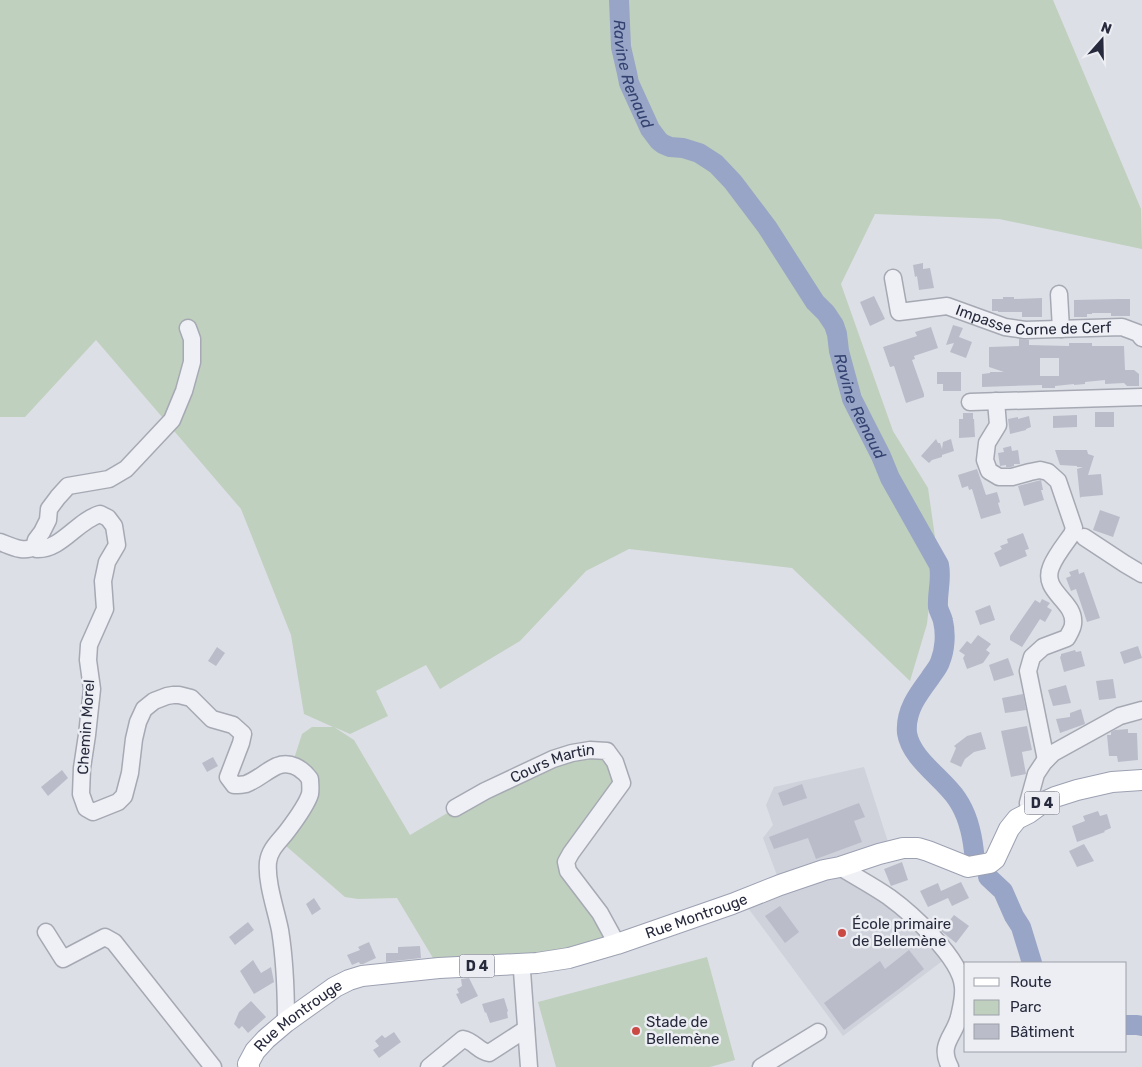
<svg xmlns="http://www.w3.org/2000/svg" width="1142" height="1067" font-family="Rubik,sans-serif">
  <rect width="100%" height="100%" fill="#dddfe6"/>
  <g fill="#cfd1db">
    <polygon points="864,767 888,842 778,878 763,838 773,825 766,805 774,787"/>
    <polygon points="838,873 880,900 945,959 843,1036 748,908"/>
  </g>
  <g fill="#bfd0be">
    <polygon points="0,0 1053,0 1141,209 1142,249 999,219 875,214 841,284 893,431 928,488 936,544 927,624 910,681 792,568 629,549 586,571 520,641 440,689 426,665 376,691 388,716 350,734 334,727 354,740 410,835 485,791 553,759 607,751 622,783 566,862 617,944 439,968 397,898 358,899 345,897 279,840 310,794 292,765 302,734 312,727 333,727 304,714 291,635 241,509 96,340 25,417 0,417"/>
    <polygon points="707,957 735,1060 710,1067 556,1067 538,1002"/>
  </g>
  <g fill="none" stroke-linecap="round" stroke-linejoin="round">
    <g stroke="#98a5c6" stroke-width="20">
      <path id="s1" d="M 619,0 L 621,47 L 627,73 L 629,83 L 650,129 L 659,141 L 663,144 L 670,147 L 683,148 L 699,153 L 716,164 L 733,182 L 767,227 L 815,302 L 826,313 L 834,325 L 837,334 L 839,351 L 852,399 L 881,456 L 890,478 L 939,565 C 942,580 937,592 938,607 C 939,612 942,616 943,621 C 946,634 945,650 940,662 C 938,668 933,673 930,678 C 918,694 905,711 907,733 C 911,759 943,778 957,799 C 968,815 972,833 974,852"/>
      <polyline points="988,877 1003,891 1014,916 1021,927 1032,963"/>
      <polyline points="1126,1025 1137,1025 1142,1026"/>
    </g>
  </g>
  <g fill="#babdc9" fill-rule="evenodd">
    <polygon points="923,263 923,269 930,268 934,288 919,290 917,276 915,277 913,265"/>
    <polygon points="874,296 885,319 870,326 860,302"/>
    <polygon points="1003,297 1014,297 1014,299 1042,298 1042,317 1022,317 1022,312 998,312 998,311 992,311 992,299 1003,299"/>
    <polygon points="1119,299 1130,299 1130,316 1111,316 1111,313 1092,313 1092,314 1087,314 1087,317 1074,317 1074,300"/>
    <polygon points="953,325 963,328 959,337 972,342 966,358 950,352 954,343 946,345"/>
    <polygon points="931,327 938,348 914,356 915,359 912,360 924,394 924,397 906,403 894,366 890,367 883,347 917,336 915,332"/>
    <path d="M 1019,339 L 1029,340 L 1029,345 L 1069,346 L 1069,343 L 1092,343 L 1092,346 L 1124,346 L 1125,370 L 1134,370 L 1139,374 L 1139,386 L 1127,386 L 1124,383 L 1105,384 L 1105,380 L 1085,382 L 1085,384 L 1074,385 L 1074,384 L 1055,386 L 1055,388 L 1042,388 L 1042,385 L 982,387 L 982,374 L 990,373 L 990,372 L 1004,372 L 989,367 L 989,347 L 1019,346 ZM 1040,358 L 1059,358 L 1059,376 L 1040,376 Z"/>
    <polygon points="937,372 961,372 961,391 943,391 943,384 937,384"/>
    <rect x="1095" y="412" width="19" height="15"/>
    <polygon points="963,413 973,413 973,419 974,419 975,437 959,438 959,419 963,419"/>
    <polygon points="1077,415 1077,427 1053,428 1053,416"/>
    <polygon points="1029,416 1031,427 1026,429 1026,430 1010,434 1008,419 1018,417 1018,419"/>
    <polygon points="936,439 938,443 940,443 942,449 943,442 951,439 954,451 942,455 942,457 932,460 929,463 921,456"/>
    <polygon points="1011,446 1012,451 1018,450 1020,464 1014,464 1014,466 1011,467 1006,467 1006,465 1000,466 998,453 1004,452 1003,448"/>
    <polygon points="1055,450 1087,450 1088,454 1094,456 1088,475 1101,474 1103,495 1081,497 1080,498 1077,469 1083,467 1077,467 1077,466 1060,465"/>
    <polygon points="977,469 986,495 997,492 1000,502 998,503 1001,513 981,519 972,489 969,490 968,486 962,488 958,475"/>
    <polygon points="1041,480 1043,490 1041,490 1044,500 1024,506 1018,486"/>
    <polygon points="1100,510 1120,517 1113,537 1093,530"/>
    <polygon points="1023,533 1029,549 1025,550 1027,556 1000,567 994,553 1002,549 1000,546 1008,543 1007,539"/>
    <polygon points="1078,569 1079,574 1084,572 1100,618 1087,622 1076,589 1071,591 1066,578 1071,576 1069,572"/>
    <polygon points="1042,599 1050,603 1047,607 1052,610 1045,622 1040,619 1022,647 1010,640 1010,636 1035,600 1040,603"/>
    <polygon points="990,605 995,620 980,625 975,611"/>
    <polygon points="978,635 991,644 986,650 990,653 983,663 967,669 963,658 965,655 959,651 967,641 971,644"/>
    <polygon points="1138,646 1142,658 1124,664 1120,652"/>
    <polygon points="217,647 225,653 216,666 208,661"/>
    <polygon points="1075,650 1076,652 1081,651 1085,666 1064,672 1060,657 1061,656 1061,654"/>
    <polygon points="1008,658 1014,675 994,681 989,665"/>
    <polygon points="1113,679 1116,698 1099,700 1096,681"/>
    <polygon points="1066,685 1071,703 1053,706 1048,690"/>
    <polygon points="1023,694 1026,710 1005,713 1002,698"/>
    <polygon points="1081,709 1085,724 1060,733 1056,719 1070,717 1070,713"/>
    <polygon points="1027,726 1032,750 1022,752 1026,774 1011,777 1001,731"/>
    <polygon points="1128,729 1128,733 1137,733 1138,760 1118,762 1117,756 1109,756 1107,735 1111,735 1111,732 1115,730"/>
    <polygon points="981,732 986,749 974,752 965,759 961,767 950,762 956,748 954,746 967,736"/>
    <polygon points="213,757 218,766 207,772 202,763"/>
    <polygon points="62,770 68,778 48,796 41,787"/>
    <polygon points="802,784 807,798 783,806 778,793"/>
    <polygon points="859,803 865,817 854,821 862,842 816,859 808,838 774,849 769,837"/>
    <polygon points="1098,811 1100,816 1107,814 1111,828 1104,831 1105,832 1077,842 1072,826 1085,821 1083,816"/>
    <polygon points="1084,844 1094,861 1077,867 1069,851"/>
    <polygon points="902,862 908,880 891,886 884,869"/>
    <polygon points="961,882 969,898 952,906 948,898 928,907 920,891 938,883 941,891"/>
    <polygon points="314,898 321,909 312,915 306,904"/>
    <polygon points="780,906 799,932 785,943 765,916"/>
    <polygon points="954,915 969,926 956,943 941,931"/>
    <polygon points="248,922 254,930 235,945 229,937"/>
    <polygon points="369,942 376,958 363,964 360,964 359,962 352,965 347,955 360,950 358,947"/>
    <polygon points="420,946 421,958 386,962 386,953 398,953 398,947"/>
    <polygon points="909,950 924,969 900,988 844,1030 824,1003 880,961 885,969"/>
    <polygon points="253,960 261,973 271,967 274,982 254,994 240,971"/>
    <polygon points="469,978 478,996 461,1004 456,994 459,993 457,989 462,986 461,979"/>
    <polygon points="504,998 508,1011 507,1012 508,1018 490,1023 486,1012 485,1013 482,1004"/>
    <polygon points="251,1001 266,1017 248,1033 242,1026 239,1029 234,1024 239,1012"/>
    <polygon points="394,1032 401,1042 379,1058 373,1050 379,1046 375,1041 382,1035 385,1038"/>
  </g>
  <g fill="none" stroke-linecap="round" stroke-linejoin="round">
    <g stroke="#a6a9b3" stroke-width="19">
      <g id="minor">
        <path id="s2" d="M 893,278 L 899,312 L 947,306 L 1005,327 L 1025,330 L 1122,327 L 1138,333 L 1142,338"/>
        <polyline points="1059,294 1061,329"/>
        <path d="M 188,328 L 192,339 L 192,362 L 184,391 L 172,420 L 126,469 L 109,479 L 68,486 L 58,497 L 49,509 L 48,520 L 42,532 L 36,540 L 34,547 L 37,549 C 61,550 77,521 100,514 L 108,518 L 114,526 L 117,545 L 107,562 L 103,581 L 105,609 L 89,645 L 88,660 L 92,689 L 87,735 L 82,768 L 81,794 L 86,808 L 93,812 L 118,802 L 124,796 L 130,773 L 134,739 L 138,722 L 144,709 L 154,701 L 167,696 L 173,695 L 179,695 L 191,698 L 212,719 L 233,725 L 243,734 L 241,743 L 228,777 L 234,785 C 238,785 242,785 246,784 C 257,780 266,771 277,766 C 290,761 302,768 310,779 C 310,783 311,789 310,794 C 307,804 294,822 288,830 C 280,841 270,848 268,862 C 266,882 276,910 280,930 C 285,961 286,991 286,1022"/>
        <path d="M 996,401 L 998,425 L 987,443 L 985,460 L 989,471 L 999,477 L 1012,477 L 1030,472 L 1040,470 L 1048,472 L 1058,481 L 1074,528 L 1072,534 C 1065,544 1055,556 1051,567 C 1041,592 1076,601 1073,624 C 1073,628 1069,634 1067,638 L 1043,647 L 1032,657 L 1028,671 L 1046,760"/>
        <polyline points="970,402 1142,397"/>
        <polyline points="1084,537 1125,564 1142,574"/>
        <path d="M 0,542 C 11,546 23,553 34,547"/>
        <path id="s3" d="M 455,808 L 485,791 L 553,759 L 572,753 L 590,750 L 607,751 L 615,762 L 622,783 L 571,853 L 566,862 L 568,871 L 600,913 L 617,944"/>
        <polyline points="1029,813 1028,803 1036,774 1044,762 1053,753 1120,716 1142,710"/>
        <path d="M 840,867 C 856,877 873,886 889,897 C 911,913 961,958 963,987 C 964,997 961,1008 959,1017 C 954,1037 938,1044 950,1067"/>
        <polyline points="46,932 63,959 105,937 114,942 213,1067"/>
        <polyline points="518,964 522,971 529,1067"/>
        <path d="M 429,1067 L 463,1039 C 474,1041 478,1051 489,1053 L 526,1029"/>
        <polyline points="761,1067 818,1032"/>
      </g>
    </g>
    <g stroke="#9ca1b2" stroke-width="22">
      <g id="major">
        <path id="s4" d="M 249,1067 L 248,1064 L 255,1051 L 266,1039 L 286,1022 L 335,987 L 349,980 L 362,976 L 439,968 L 537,963 L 569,958 L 617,944 L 732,904 L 780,885 L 824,870 L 840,867 L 879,854 L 903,848 L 918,848 L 928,851 L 968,867 L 990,863 L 995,859 L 1009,829 L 1017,819 L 1029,813 L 1044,802 L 1055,797 L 1077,790 L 1112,782 L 1142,780"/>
      </g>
    </g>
    <use href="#minor" stroke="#eff0f5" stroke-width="16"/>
    <use href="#major" stroke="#fff" stroke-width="20"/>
  </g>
  <g fill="#ca4a43" stroke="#eceef4" stroke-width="2">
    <circle cx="842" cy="933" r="5"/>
    <circle cx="636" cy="1031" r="5"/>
  </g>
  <g text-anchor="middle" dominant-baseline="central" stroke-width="5" stroke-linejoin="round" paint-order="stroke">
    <g fill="#eceef4" stroke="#626573" stroke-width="1">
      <rect x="1024.5" y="791.5" width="35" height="23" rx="4"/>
      <rect x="459.5" y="954.5" width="35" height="23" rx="4"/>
    </g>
    <g font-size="14" font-weight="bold" fill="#272a3c">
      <text x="1042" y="803">D 4</text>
      <text x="477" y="966">D 4</text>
    </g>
    <g font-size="15" fill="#272a3c" stroke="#eceef4">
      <text stroke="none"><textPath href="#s2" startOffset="172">Impasse Corne de Cerf</textPath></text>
      <text transform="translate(86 727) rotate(-86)">Chemin Morel</text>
      <text stroke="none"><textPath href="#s3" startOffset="108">Cours Martin</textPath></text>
      <text stroke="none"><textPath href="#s4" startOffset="492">Rue Montrouge</textPath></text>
      <text stroke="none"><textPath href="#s4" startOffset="74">Rue Montrouge</textPath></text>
    </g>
    <g font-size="15" fill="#272a3c" stroke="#eceef4" text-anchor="start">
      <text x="852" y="924">École primaire<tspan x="852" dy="17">de Bellemène</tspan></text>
      <text x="646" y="1022">Stade de<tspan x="646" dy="17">Bellemène</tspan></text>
    </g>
    <g font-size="16" font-style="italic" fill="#32416f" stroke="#eceef4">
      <text stroke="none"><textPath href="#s1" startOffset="76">Ravine Renaud</textPath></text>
      <text stroke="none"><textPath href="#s1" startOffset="498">Ravine Renaud</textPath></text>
    </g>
  </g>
  <rect x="964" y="962" width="162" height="90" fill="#eceef4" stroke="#9da0aa"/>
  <rect x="974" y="978" width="25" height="8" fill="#ffffff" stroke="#9da0aa"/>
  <text x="1010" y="987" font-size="15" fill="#272a3c">Route</text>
  <rect x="974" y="1000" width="25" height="15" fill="#bfd0be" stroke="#9da0aa"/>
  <text x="1010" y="1012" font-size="15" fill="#272a3c">Parc</text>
  <rect x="974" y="1024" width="25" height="15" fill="#babdc9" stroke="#9da0aa"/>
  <text x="1010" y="1037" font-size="15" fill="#272a3c">Bâtiment</text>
  <g transform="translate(1102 40) rotate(20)" stroke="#eceef4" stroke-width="4" paint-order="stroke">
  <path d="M0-4L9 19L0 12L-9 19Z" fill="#272a3c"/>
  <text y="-8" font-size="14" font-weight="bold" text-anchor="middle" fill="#272a3c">N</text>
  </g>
</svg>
